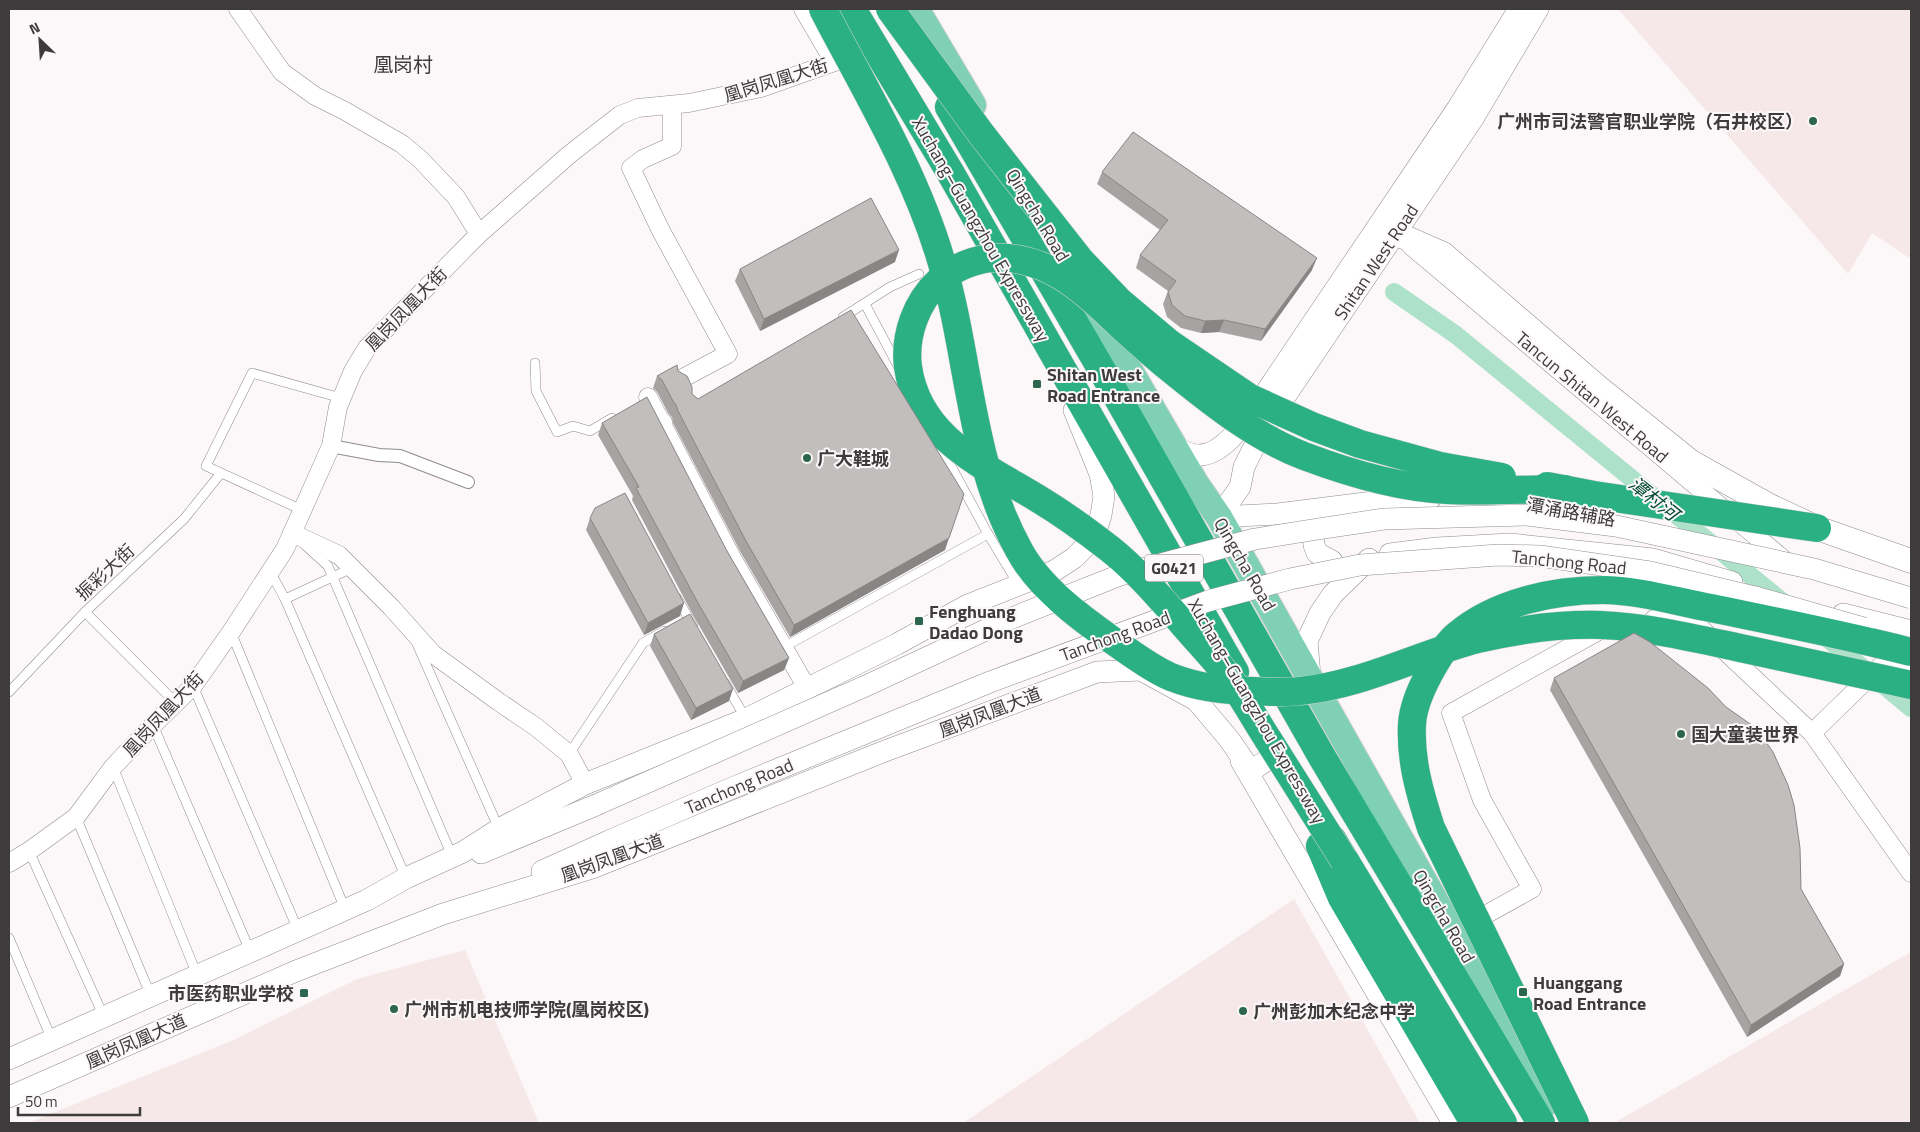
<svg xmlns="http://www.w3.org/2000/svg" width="1920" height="1132" font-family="'Titillium Web','Noto Sans SC',sans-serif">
  <rect width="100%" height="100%" fill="#fcf7f8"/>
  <g fill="#f6e8e9">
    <polygon points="1618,9 1911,9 1911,259 1872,233 1848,274"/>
    <polygon points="1294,899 1420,1123 963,1123"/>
    <polygon points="465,950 539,1123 28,1123 236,1039 357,979"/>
    <polygon points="1911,952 1911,1123 1614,1123"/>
  </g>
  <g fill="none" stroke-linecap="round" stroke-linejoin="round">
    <g stroke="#ade1c9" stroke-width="18">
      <polyline points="1394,292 1456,335 1784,603"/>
      <polyline points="1822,634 1911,708"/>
    </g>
    <g stroke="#908c8c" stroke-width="10">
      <g id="service">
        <polyline points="865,304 899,368"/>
        <polyline points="843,317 890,287 919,274"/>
        <polyline points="535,363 536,391 557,432 573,426 590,431 612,418"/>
        <polyline points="941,448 988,534 1018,584"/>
        <polyline points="302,510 206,466 252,373 341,398"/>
        <polyline points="305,545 328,566 452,856"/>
        <polyline points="270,571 285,599 406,878"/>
        <polyline points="677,598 693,626"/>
        <polyline points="285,599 352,568"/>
        <polyline points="85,612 176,703"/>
        <polyline points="231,632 345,909"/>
        <polyline points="417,644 499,829"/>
        <polyline points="784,647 988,534"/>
        <polyline points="725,683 746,719"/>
        <polyline points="193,686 298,930"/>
        <polyline points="9,692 85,612 184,519 221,473"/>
        <polyline points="153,725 250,951"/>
        <polyline points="569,754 643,643 664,631"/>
        <polyline points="113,767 197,975"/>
        <polyline points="76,817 151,996"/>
        <polyline points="29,851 104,1017"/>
        <polyline points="9,938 52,1040"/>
      </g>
    </g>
    <g stroke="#908c8c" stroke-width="14">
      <polyline id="pedestrian" points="331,446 379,455 400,456 468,482"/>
    </g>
    <g stroke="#908c8c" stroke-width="19">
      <g id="minor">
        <polyline points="238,9 282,72 315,96 345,111 402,144 421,160 456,197 479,234"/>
        <polyline points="803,9 834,62"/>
        <polyline points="672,105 672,146 643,159 631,168 660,229 728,354 683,378"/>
        <polyline points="1411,246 1789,564"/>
        <polyline points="648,397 662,424"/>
        <polyline points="663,422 662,424 732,558 807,688"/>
        <polyline points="292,533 339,555 391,607 433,654 499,702 536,727 569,754 585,784"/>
        <polyline points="1654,619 1694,622 1812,733 1911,873"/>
        <polyline points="1888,659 1911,673"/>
        <polyline points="1812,733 1888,659 1895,639"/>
        <polyline points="9,863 29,851 76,817 113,767 153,725 193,686 231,632 285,549 331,446 338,407 353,371 367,348 479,234 570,154 620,115 638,108 689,103 761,88 857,54"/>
        <polyline points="1467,925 1532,889 1482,800 1451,713 1606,627"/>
      </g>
    </g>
    <g stroke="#908c8c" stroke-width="22">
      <g id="tertiary">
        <path d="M 1176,449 C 1183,451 1192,455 1199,455 C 1226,455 1249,415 1264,395 L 1457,109 L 1519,9"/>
        <polyline points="1506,502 1536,503 1591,514"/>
        <polyline points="1325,516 1315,524 1313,535 1314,545 1317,553 1332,561"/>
        <polyline points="1219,517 1278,514 1405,498 1430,499"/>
        <polyline points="1219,517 1240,487 1244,467 1263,429 1474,117 1538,9"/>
        <polyline points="1390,554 1437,548 1510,544 1653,559 1732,582"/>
        <polyline points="1843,614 1911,631"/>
        <polyline points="1310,676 1307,641 1320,613 1333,594 1369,559"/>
        <polyline points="1241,761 1453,1123"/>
        <polyline points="481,853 596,805"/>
        <polyline points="542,871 611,840"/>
        <polyline points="9,1059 367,900 406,878 463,852 499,829 585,784 746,719 897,644 968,605 1054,571 1074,558 1094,538 1101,515 1104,496 1100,474 1074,410"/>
        <polyline points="9,1097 296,971 443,914 592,868 885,751 1097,672 1141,670 1196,700 1229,739 1251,771 1270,758"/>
      </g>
    </g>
    <g stroke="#908c8c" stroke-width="25">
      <polyline id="secondary" points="1395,233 1443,254 1599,388 1691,462 1768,505 1817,528 1911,561"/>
    </g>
    <g stroke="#d4d4d4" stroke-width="28">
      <g id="primary">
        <polyline points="916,9 973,105"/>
        <polyline points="1091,304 1196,484 1219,517 1459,943 1552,1101"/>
      </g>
    </g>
    <g stroke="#d4d4d4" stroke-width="29">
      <g id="motorway">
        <polyline points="852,9 950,172 1235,672"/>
        <polyline points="949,107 1103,372 1322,757 1541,1123"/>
        <polyline points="1332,839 1503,1123"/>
        <polyline points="1320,846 1342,898 1474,1123"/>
      </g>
    </g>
    <use href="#service" stroke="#fff" stroke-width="9"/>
    <use href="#pedestrian" stroke="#fff" stroke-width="12"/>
    <use href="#minor" stroke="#fff" stroke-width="18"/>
    <use href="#tertiary" stroke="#fff" stroke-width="21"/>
    <use href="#secondary" stroke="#fff" stroke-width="24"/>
    <use href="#primary" stroke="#80d0b5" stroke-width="26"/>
    <use href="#motorway" stroke="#2bb083" stroke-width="28"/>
    <g stroke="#908c8c" stroke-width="22" stroke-linecap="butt">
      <g id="tertiary-bridge">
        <polyline points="596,805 870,684 1007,620 1120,575 1255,539 1318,529 1384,519 1527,515 1616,526 1814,569 1911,598"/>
        <polyline points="611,840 732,788 990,682 1208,601 1290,579 1360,565 1498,555 1540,556 1650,572 1759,598 1864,628"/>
      </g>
    </g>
    <g stroke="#d4d4d4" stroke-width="29" stroke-linecap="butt">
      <g id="motorway-bridge">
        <path d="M 823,9 C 865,90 915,172 941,260 C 970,356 969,460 1019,550 C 1038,586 1079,617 1112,640 C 1131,653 1150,668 1171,677 C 1199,688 1225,691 1254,691 C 1269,692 1285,693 1300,691 C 1362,685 1419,654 1478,639 C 1516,630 1562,624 1601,625 C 1649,627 1698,639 1745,649 C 1801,661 1856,673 1911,685"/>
        <polyline points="890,9 982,135 1080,260 1119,301 1169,343 1250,398 1314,427 1360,444 1440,466 1502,477"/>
        <polyline points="1547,486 1594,495 1817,528"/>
        <path d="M 1344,860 C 1319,820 1294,781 1269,741 C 1256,721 1244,699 1230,679 C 1214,657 1194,638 1177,617 C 1156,593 1135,569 1110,549 C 1087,531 1062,513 1037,498 C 983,465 918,438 908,367 C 904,336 916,302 939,281 C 955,267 972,260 992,258 C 1046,254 1083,290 1119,324 C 1133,337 1148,350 1163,363 C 1206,398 1252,436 1304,456 C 1349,473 1399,488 1447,490 C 1487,492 1526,489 1565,489"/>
        <path d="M 1575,1123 L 1431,828 C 1420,794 1410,760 1412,724 C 1413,707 1421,689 1429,674 C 1436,661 1446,644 1457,635 C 1496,602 1554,590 1603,590 C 1637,590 1678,602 1711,608 C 1778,622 1845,635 1911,652"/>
      </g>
    </g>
    <use href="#tertiary-bridge" stroke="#fff" stroke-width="21"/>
    <use href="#motorway-bridge" stroke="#2bb083" stroke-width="28"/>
  </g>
  <g fill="#a8a3a3">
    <polygon points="1102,172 1312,270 1261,341 1219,332 1201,333 1181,328 1167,317 1163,304 1168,291 1136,268 1140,255 1160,230 1097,184"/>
    <polygon points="895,262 760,331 735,281 740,269"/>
    <polygon points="678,371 692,394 698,399 945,550 790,637 741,553 673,423 672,417 668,413 657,392 653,388 657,376"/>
    <polygon points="602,423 727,551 789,658 784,670 738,693 693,615 632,500 633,496 598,435"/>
    <polygon points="590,518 680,616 644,635 586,530"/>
    <polygon points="654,634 729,701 691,720 650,646"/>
    <polygon points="1554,678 1801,889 1844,964 1840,976 1747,1037 1550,690"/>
  </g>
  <g fill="#888585">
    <polygon points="899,250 895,262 760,331 764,319"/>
    <polygon points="1317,258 1312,270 1261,341 1265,329"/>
    <polygon points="1224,320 1219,332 1201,333 1205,321"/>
    <polygon points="949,538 945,550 790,637 794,625"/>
    <polygon points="684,603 680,616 644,635 648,623"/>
    <polygon points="789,658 784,670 738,693 743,681"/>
    <polygon points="733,689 729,701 691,720 696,708"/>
    <polygon points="1844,964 1840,976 1747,1037 1751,1025"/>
  </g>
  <g fill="#c3bebe" stroke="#888585">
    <polygon points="1133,132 1317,258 1265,329 1224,320 1205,321 1185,316 1172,305 1168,292 1176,281 1140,255 1168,220 1102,172"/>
    <polygon points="871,198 899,250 764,319 740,269"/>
    <polygon points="851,310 964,494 949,538 794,625 746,541 678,411 676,405 673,401 662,380 657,376 677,365 678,371 687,376 692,387 692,394 698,399"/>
    <polygon points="647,397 727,551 789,658 743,681 698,603 636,488 639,487 602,423"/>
    <polygon points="625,493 684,603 648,623 590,518 595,508"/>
    <polygon points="690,614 733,689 696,708 654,634"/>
    <polygon points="1634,633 1650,642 1708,688 1726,707 1756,728 1773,752 1788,785 1794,805 1800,848 1801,889 1844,964 1751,1025 1554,678"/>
  </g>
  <g fill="#2c664f" stroke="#fcf7f8" stroke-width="2">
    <circle cx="1813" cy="121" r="5"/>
    <rect x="1032" y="379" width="10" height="10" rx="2.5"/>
    <circle cx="807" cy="458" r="5"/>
    <rect x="914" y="616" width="10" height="10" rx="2.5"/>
    <circle cx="1681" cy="734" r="5"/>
    <rect x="1518" y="987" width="10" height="10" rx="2.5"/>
    <rect x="299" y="988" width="10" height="10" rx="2.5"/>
    <circle cx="394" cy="1009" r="5"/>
    <circle cx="1243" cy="1011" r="5"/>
  </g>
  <g text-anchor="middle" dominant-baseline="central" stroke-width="4" stroke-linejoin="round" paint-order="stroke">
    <rect fill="#fcf7f8" stroke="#767374" stroke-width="1" x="1145" y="554.5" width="58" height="27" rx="4"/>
    <g font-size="16" font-weight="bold" fill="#3d3b3b">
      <text x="1174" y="568">G0421</text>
    </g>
    <g font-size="18" fill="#3d3b3b" stroke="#fcf7f8">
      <text transform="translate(776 80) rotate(-17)">凰岗凤凰大街</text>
      <text transform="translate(1038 215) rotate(59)">Qingcha Road</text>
      <text transform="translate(981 229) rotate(60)">Xuchang–Guangzhou Expressway</text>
      <text transform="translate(1376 262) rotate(-56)">Shitan West Road</text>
      <text transform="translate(406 309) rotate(-46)">凰岗凤凰大街</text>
      <text transform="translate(1592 397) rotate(40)">Tancun Shitan West Road</text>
      <text transform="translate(1571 512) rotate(10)">潭涌路辅路</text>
      <text transform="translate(1569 562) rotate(6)">Tanchong Road</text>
      <text transform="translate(1245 564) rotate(60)">Qingcha Road</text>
      <text transform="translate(105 572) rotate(-43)">振彩大街</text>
      <text transform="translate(1115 636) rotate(-20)">Tanchong Road</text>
      <text transform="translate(1257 711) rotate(60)">Xuchang–Guangzhou Expressway</text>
      <text transform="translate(990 712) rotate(-21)">凰岗凤凰大道</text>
      <text transform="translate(163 714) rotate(-47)">凰岗凤凰大街</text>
      <text transform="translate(739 786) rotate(-23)">Tanchong Road</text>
      <text transform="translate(612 858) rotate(-20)">凰岗凤凰大道</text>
      <text transform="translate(1444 916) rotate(60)">Qingcha Road</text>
      <text transform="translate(136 1041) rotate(-24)">凰岗凤凰大道</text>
    </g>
    <g font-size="18" font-weight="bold" fill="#3d3b3b" stroke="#fcf7f8" text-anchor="start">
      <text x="1803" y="121" text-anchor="end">广州市司法警官职业学院（石井校区）</text>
      <text x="1047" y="374">Shitan West<tspan x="1047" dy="21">Road Entrance</tspan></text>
      <text x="817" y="458">广大鞋城</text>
      <text x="929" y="611">Fenghuang<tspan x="929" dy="21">Dadao Dong</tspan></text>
      <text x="1691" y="734">国大童装世界</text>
      <text x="1533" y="982">Huanggang<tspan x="1533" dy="21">Road Entrance</tspan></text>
      <text x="294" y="993" text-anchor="end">市医药职业学校</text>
      <text x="404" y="1009">广州市机电技师学院(凰岗校区)</text>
      <text x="1253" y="1011">广州彭加木纪念中学</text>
    </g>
    <g font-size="19" font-style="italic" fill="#074b36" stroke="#fcf7f8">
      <text transform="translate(1654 498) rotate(39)">潭村河</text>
    </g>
    <g font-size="20" fill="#3d3b3b" stroke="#fcf7f8">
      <text x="403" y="64">凰岗村</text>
    </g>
  </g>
  <rect width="1920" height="1132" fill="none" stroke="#3d3b3b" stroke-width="20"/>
  <g transform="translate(40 40) rotate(335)" stroke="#fcf7f8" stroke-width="4" paint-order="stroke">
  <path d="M0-4L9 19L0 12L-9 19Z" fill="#3d3b3b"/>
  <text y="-8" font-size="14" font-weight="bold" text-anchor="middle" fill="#3d3b3b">N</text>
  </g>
  <path d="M18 1107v8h122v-8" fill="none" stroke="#3d3b3b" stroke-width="2.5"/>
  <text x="25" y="1107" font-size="15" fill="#3d3b3b" stroke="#fcf7f8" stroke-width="4" paint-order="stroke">50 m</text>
</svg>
